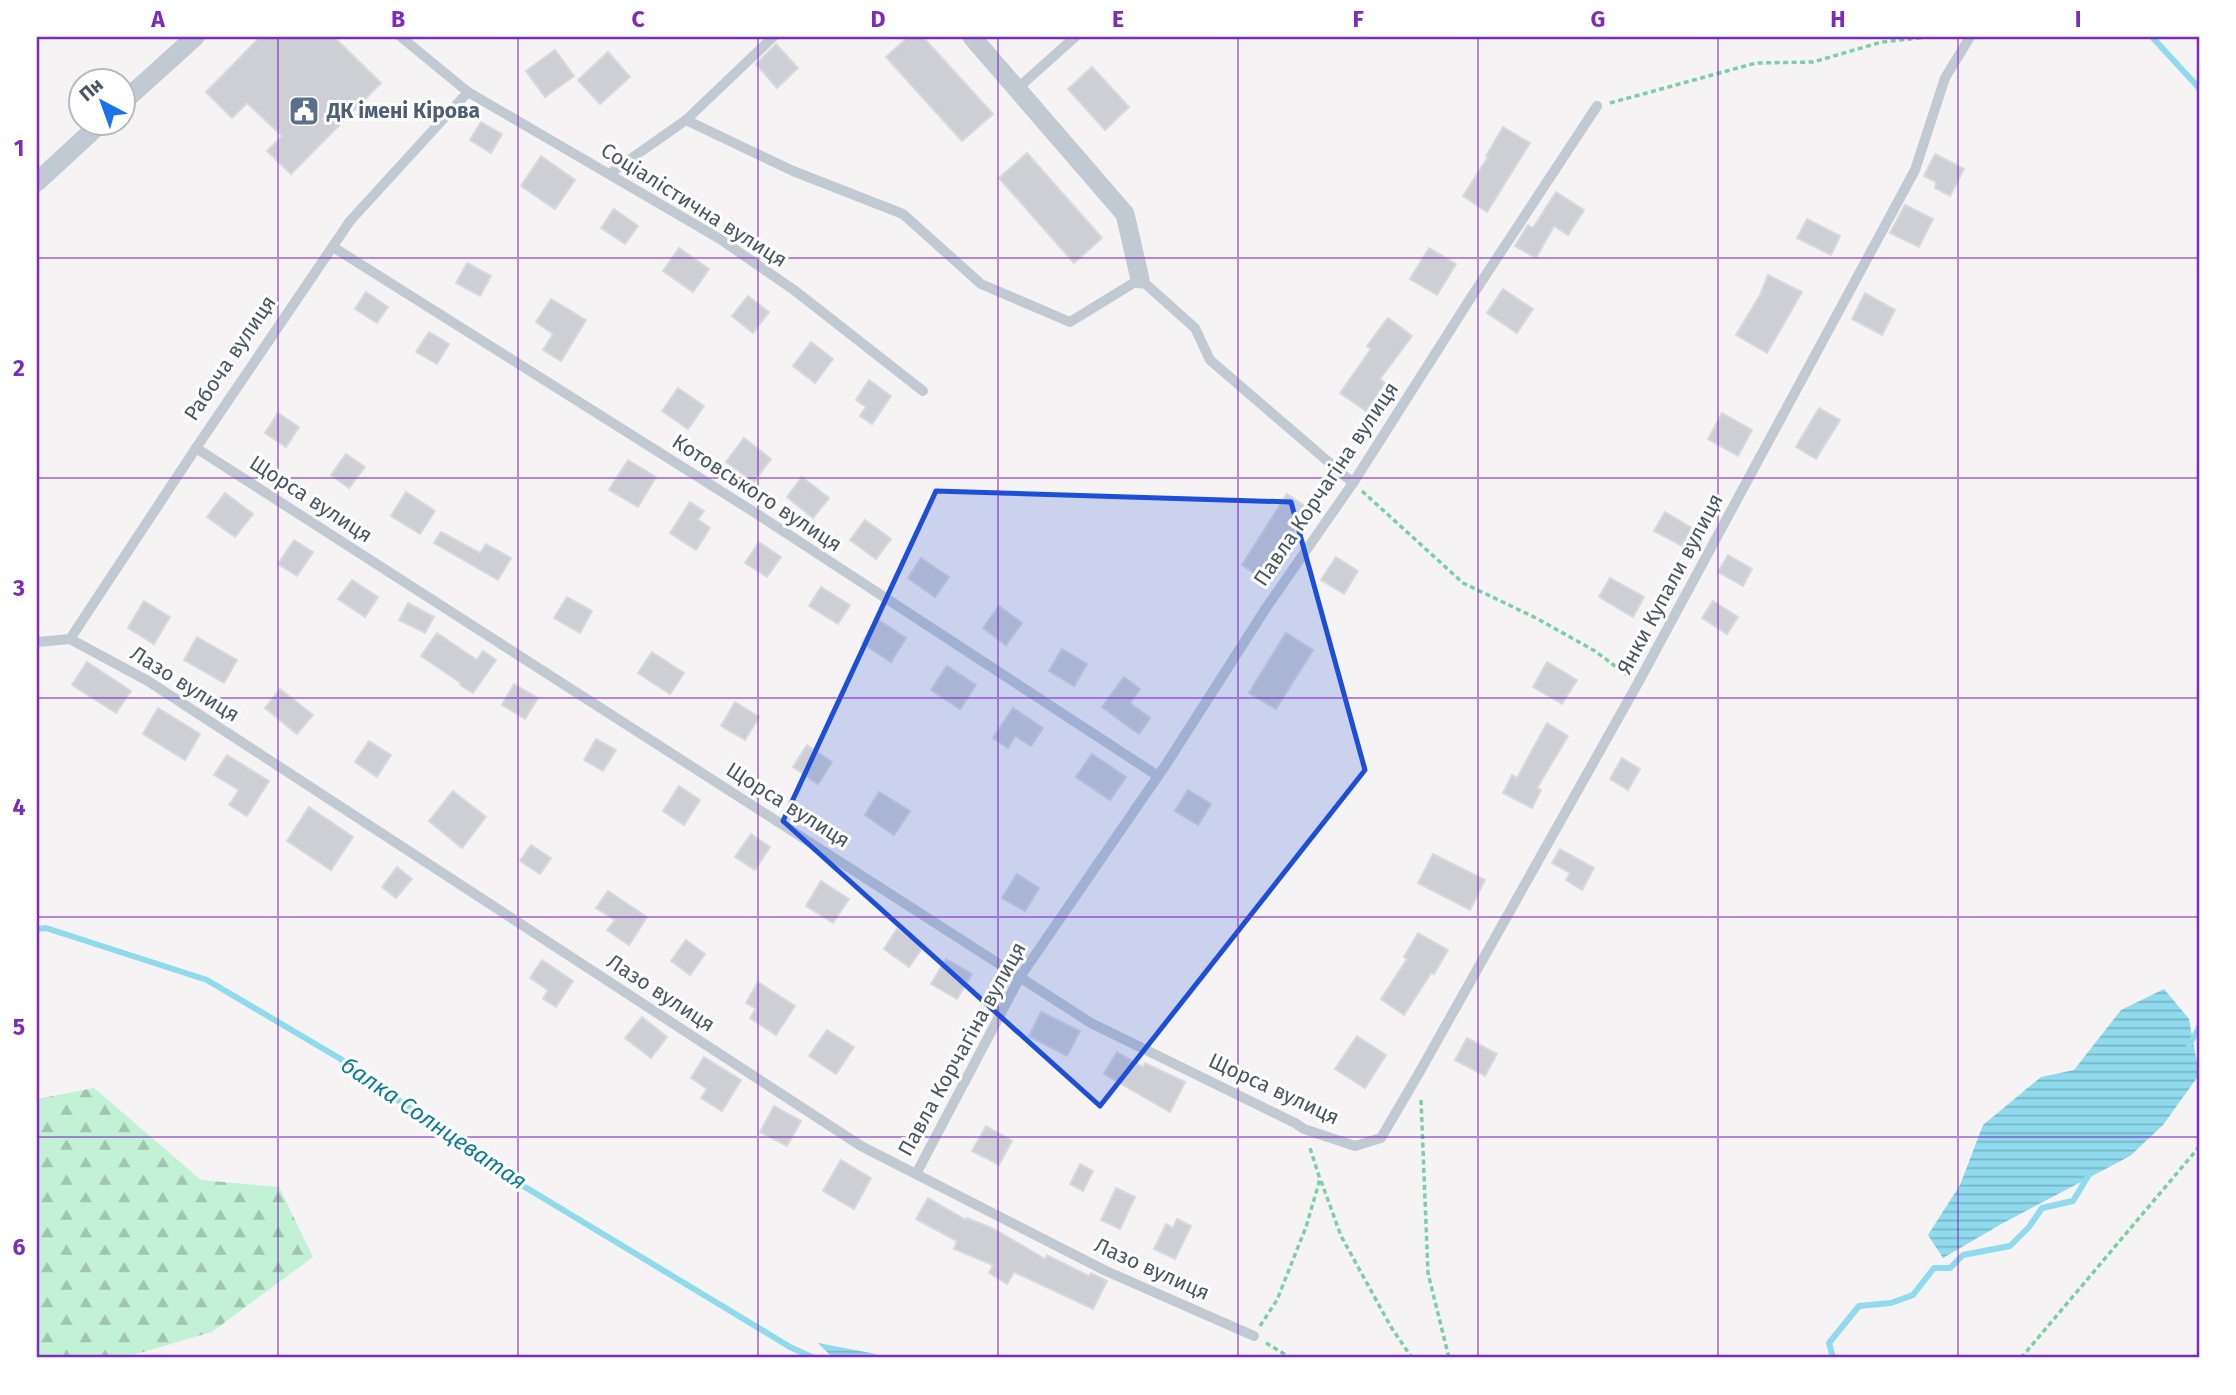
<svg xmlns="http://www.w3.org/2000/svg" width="2236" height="1395" font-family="'Fira Sans',sans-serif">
  <defs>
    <pattern id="forest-firs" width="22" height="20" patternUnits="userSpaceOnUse" patternTransform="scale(1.75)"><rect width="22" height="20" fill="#c3f1d5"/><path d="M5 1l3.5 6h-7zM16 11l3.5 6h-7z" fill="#a0c6b0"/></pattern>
    <pattern id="water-rules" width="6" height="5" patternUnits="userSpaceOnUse" patternTransform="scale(1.75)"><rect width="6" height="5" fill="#90daee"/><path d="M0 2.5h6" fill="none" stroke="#78b4c4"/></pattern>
  </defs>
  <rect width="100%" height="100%" fill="#f5f3f3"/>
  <polygon fill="url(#forest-firs)" points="94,1088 201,1180 279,1187 313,1257 212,1332 123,1358 37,1358 37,1099"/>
  <g fill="url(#water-rules)">
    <polygon points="2164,989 2189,1019 2199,1075 2163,1125 2130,1156 2003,1223 1943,1258 1928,1235 1960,1185 1983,1125 2041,1077 2074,1070 2121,1010"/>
    <polygon points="818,1343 871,1353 887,1358 833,1358"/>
  </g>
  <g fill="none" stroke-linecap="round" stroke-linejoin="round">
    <g stroke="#90daee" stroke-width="6">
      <polyline points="2152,37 2199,88"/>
      <polyline points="37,929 46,928 207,980 339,1058 497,1170 790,1347 814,1358"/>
      <polyline points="2189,1045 2199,1028"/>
      <polyline points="1833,1358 1829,1343 1859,1306 1891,1303 1913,1295 1934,1268 1950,1268 1963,1255 2010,1246 2029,1227 2042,1208 2073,1201 2090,1173"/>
    </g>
  </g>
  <g fill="#cdcfd5" stroke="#d7d9de" stroke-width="2">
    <polygon points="260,37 334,37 381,83 291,174 267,151 282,136 247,103 232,118 206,92"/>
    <polygon points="908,37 923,37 993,114 962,141 886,57"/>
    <polygon points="776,44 798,68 777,88 756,64"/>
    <polygon points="555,50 574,76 545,97 526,71"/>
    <polygon points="608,52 630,77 600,104 578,80"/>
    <polygon points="1092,67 1129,107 1105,130 1068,89"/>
    <polygon points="481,122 502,134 491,153 470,140"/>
    <polygon points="1503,127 1530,143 1487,212 1463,196 1488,157 1486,156"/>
    <polygon points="1027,153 1102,238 1074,263 999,178"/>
    <polygon points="1935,154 1964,169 1950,196 1935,188 1936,182 1924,176"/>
    <polygon points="541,156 575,180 555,209 521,186"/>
    <polygon points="1556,192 1584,210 1568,235 1554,226 1536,258 1515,246 1528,225 1533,228"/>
    <polygon points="1905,205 1933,219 1919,247 1890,233"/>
    <polygon points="614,209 638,226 625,244 601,228"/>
    <polygon points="1807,219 1840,236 1831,255 1797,238"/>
    <polygon points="679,248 709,269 693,292 663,271"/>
    <polygon points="1429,248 1456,264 1437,295 1410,279"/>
    <polygon points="467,263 491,276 480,296 456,283"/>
    <polygon points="1768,275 1802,292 1767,353 1736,335 1760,295"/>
    <polygon points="1503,289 1533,309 1517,333 1487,313"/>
    <polygon points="366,292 388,307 377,323 355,309"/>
    <polygon points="1865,293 1895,310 1882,335 1852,319"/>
    <polygon points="748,296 769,312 753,333 732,316"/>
    <polygon points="551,299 586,320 561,361 543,350 553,334 536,322"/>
    <polygon points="1388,318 1412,336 1380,379 1385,383 1366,411 1340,393 1371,349 1367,346"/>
    <polygon points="429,332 449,344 437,364 416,352"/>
    <polygon points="811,342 833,359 815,383 793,366"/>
    <polygon points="869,380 891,396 872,424 860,416 866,407 856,400"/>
    <polygon points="678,388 704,406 688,429 662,411"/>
    <polygon points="1819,408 1840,420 1816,459 1796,447"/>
    <polygon points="278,413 299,427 286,447 265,433"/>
    <polygon points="1722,413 1752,430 1738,456 1708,439"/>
    <polygon points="744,438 771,459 754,482 726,462"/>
    <polygon points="346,454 365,467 349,488 331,475"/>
    <polygon points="628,460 656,477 638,507 609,490"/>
    <polygon points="802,477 829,498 813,518 787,497"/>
    <polygon points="406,492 435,511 420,534 391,516"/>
    <polygon points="225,493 253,514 235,537 207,517"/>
    <polygon points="1287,494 1308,508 1264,579 1242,565"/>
    <polygon points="690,502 704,511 698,519 710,528 696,550 670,533"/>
    <polygon points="1665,512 1692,528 1682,546 1654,531"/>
    <polygon points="865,520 891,539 876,559 850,540"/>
    <polygon points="441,532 480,553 486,544 511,558 498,580 434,543"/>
    <polygon points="294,540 313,552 297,576 278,564"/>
    <polygon points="759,542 781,557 767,577 745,563"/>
    <polygon points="1728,555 1752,569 1743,586 1718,572"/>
    <polygon points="1336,557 1358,571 1344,594 1321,580"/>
    <polygon points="921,558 949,577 935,597 908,578"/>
    <polygon points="1610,578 1644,597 1633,617 1599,597"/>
    <polygon points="352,580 378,597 365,617 338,599"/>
    <polygon points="821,587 850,605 838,624 809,606"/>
    <polygon points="567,597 592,611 580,633 554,618"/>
    <polygon points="144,601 170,617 154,644 128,628"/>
    <polygon points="1713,601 1738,617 1727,634 1702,618"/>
    <polygon points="408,603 434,617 425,633 399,620"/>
    <polygon points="999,606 1022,623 1006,645 983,628"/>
    <polygon points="877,619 906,638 891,662 862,643"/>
    <polygon points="437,633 477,660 483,651 496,660 473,693 460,685 461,683 421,656"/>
    <polygon points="1286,633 1313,650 1276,709 1249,693"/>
    <polygon points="197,637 237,660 224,683 184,660"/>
    <polygon points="1062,649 1087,664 1074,686 1049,671"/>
    <polygon points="652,652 684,673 670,694 638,673"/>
    <polygon points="87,662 131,691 116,713 72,685"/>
    <polygon points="1547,662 1577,680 1562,704 1533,687"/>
    <polygon points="947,666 976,685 960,709 931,690"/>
    <polygon points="1124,677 1140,689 1130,703 1150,718 1139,734 1102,707"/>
    <polygon points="514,684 538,698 525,719 502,705"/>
    <polygon points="280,689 313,715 297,734 265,708"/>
    <polygon points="735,702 759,717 745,740 721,726"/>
    <polygon points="158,708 200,734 185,760 143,734"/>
    <polygon points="1013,708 1043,728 1031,746 1015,736 1008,748 993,738"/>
    <polygon points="1547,723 1568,736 1537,788 1541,790 1532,808 1503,793 1512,775 1517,778"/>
    <polygon points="596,739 616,750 603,771 584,760"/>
    <polygon points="369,741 391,755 377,777 355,762"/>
    <polygon points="807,745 832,762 818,784 793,767"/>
    <polygon points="1092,754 1126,777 1110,800 1076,777"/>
    <polygon points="227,755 269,781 247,816 229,805 239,790 214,775"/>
    <polygon points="1622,758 1640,769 1628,790 1610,779"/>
    <polygon points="679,786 700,800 684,825 663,811"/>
    <polygon points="1188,790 1211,804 1198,825 1175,811"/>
    <polygon points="453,791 486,817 462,848 429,821"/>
    <polygon points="879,792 910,811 894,835 865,815"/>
    <polygon points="309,807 353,837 331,870 287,841"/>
    <polygon points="751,834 770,847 755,870 735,857"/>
    <polygon points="531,845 551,858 540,874 520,861"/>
    <polygon points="1560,849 1594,868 1582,890 1566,880 1570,873 1552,863"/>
    <polygon points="1433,854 1485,880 1470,910 1418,883"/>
    <polygon points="397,867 412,879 396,898 382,887"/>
    <polygon points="1017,874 1039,888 1025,911 1002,898"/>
    <polygon points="821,881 849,899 833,923 806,906"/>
    <polygon points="608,891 647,917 629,945 607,930 615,920 596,908"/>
    <polygon points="897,929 923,947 909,967 884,949"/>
    <polygon points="1418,933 1448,950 1434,974 1431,973 1404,1015 1381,999 1407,959 1404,957"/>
    <polygon points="686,940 705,954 690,975 671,961"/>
    <polygon points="946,959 972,974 957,999 931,984"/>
    <polygon points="542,960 573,981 556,1007 543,999 548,990 530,978"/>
    <polygon points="758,982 795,1006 776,1035 750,1018 756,1009 746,1003"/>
    <polygon points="1041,1012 1080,1031 1067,1056 1029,1036"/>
    <polygon points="642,1017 667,1037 651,1058 625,1038"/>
    <polygon points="827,1030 854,1047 836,1074 809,1056"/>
    <polygon points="1357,1036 1386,1055 1365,1088 1335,1069"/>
    <polygon points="1467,1038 1497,1054 1485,1076 1455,1060"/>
    <polygon points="1117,1052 1143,1067 1145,1063 1185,1082 1170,1112 1104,1074"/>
    <polygon points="704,1057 741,1080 722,1111 701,1098 707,1089 691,1078"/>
    <polygon points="774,1106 801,1121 787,1146 760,1132"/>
    <polygon points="986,1126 1012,1141 999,1165 972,1151"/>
    <polygon points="841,1160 871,1178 854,1209 823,1191"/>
    <polygon points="1080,1164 1093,1171 1083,1191 1070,1184"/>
    <polygon points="1116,1188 1135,1197 1120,1229 1101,1220"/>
    <polygon points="928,1198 966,1220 967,1218 994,1229 1045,1259 1047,1255 1089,1276 1091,1273 1107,1281 1093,1309 1014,1272 1007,1284 989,1273 993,1265 954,1249 957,1241 916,1219"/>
    <polygon points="1177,1219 1191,1226 1175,1259 1154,1249 1166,1224 1173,1228"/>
  </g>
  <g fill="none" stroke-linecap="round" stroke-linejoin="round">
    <g stroke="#7ad0a6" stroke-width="3.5" stroke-dasharray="5 3.5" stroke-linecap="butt">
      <polyline points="1610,103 1756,63 1813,62 1882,42 1928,37"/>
      <polyline points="1362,491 1463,583 1536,618 1595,651 1627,675"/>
      <polyline points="1421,1100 1428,1273 1449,1358"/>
      <polyline points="1321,1181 1341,1236 1391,1327 1412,1358"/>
      <polyline points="1260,1326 1277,1300 1306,1227 1320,1179 1309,1145"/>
      <polyline points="1266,1343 1291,1358"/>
      <polyline points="2021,1358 2199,1147"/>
    </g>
    <g stroke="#c1cad2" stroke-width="10">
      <polyline points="401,37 468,92 720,239 794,290 923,391"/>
      <polyline points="1018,88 1075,37"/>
      <polyline points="686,120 793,171 903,214 981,284 1070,322 1140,279 1195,328 1210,360 1353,483"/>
      <polyline points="609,174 686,120 773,37"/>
      <polyline points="333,247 757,514 1158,776"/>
      <polyline points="196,448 1091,1023 1295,1123 1304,1129 1355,1146 1381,1138 1419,1073 1638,683 1915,170 1945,78 1970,37"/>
      <polyline points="70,639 148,681 861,1146 1106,1271 1254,1336"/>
      <polyline points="37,642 70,639 196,448 350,221 468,92"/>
      <polyline points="916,1174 1020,977 1167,763 1266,608 1353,483 1470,299 1597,106"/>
    </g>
    <g stroke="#c1cad2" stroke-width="19">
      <polyline points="972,37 1125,214 1140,279"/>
      <polyline points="122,103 195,37"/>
      <polyline points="37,182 102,122"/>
    </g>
  </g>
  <path fill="#1d4ed8" fill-opacity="0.2" stroke="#1d4ed8" stroke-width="5" stroke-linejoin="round" d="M 936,491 L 1291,502 L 1365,770 L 1100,1106 L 783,821 Z"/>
  <path fill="none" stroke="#7b2cbf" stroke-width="2" stroke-opacity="0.55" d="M 278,37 L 278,1358M 518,37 L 518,1358M 758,37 L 758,1358M 998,37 L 998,1358M 1238,37 L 1238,1358M 1478,37 L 1478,1358M 1718,37 L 1718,1358M 1958,37 L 1958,1358M 37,258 L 2199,258M 37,478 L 2199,478M 37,698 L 2199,698M 37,917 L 2199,917M 37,1137 L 2199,1137"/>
  <defs>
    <g id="civic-square" transform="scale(1.575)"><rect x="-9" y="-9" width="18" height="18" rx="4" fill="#5c6f8a" stroke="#fff"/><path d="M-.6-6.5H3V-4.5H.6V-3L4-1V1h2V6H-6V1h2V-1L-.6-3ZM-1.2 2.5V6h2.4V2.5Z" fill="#fff"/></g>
  </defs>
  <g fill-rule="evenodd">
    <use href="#civic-square" x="304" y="111"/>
  </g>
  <g text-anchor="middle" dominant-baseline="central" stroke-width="6" stroke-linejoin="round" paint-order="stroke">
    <g font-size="21" font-weight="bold" fill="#4e5e75" stroke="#fff" text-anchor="start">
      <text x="327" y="111">ДК імені Кірова</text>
    </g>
    <g font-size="21" fill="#4a5661" stroke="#fff">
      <text transform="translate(694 205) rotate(32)">Соціалістична вулиця</text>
      <text transform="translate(230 358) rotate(-56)">Рабоча вулиця</text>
      <text transform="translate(1326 484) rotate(-56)">Павла Корчагіна вулиця</text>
      <text transform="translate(757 493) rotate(33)">Котовського вулиця</text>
      <text transform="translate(311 499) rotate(33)">Щорса вулиця</text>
      <text transform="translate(1670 584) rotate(-62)">Янки Купали вулиця</text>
      <text transform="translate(185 684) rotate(32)">Лазо вулиця</text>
      <text transform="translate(788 805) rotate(32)">Щорса вулиця</text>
      <text transform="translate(661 993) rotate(33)">Лазо вулиця</text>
      <text transform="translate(962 1049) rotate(-61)">Павла Корчагіна вулиця</text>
      <text transform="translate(1274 1089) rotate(25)">Щорса вулиця</text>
      <text transform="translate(1152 1269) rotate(24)">Лазо вулиця</text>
    </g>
    <g font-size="23" font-style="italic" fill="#0c7c9b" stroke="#fff">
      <text transform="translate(434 1123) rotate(34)">балка Солнцеватая</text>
    </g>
  </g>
  <rect width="2236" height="1395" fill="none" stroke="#ffffff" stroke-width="77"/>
  <g transform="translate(102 102) rotate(319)"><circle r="33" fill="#ffffff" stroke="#b7bbc0" stroke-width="2"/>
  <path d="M0-5L12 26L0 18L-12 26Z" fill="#1a73e8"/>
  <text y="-10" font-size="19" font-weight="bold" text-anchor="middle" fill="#4a5661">Пн</text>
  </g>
  <rect x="38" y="38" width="2160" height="1318" fill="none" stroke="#7b2cbf" stroke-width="2.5"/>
  <g font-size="23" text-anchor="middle" font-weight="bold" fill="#7b2cbf">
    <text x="158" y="27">A</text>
    <text x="398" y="27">B</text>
    <text x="638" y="27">C</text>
    <text x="878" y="27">D</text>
    <text x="1118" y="27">E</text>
    <text x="1358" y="27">F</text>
    <text x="1598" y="27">G</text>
    <text x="1838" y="27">H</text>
    <text x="2078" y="27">I</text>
    <text x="19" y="156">1</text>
    <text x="19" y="376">2</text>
    <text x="19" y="596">3</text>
    <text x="19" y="815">4</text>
    <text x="19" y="1035">5</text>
    <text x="19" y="1255">6</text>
  </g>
</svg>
